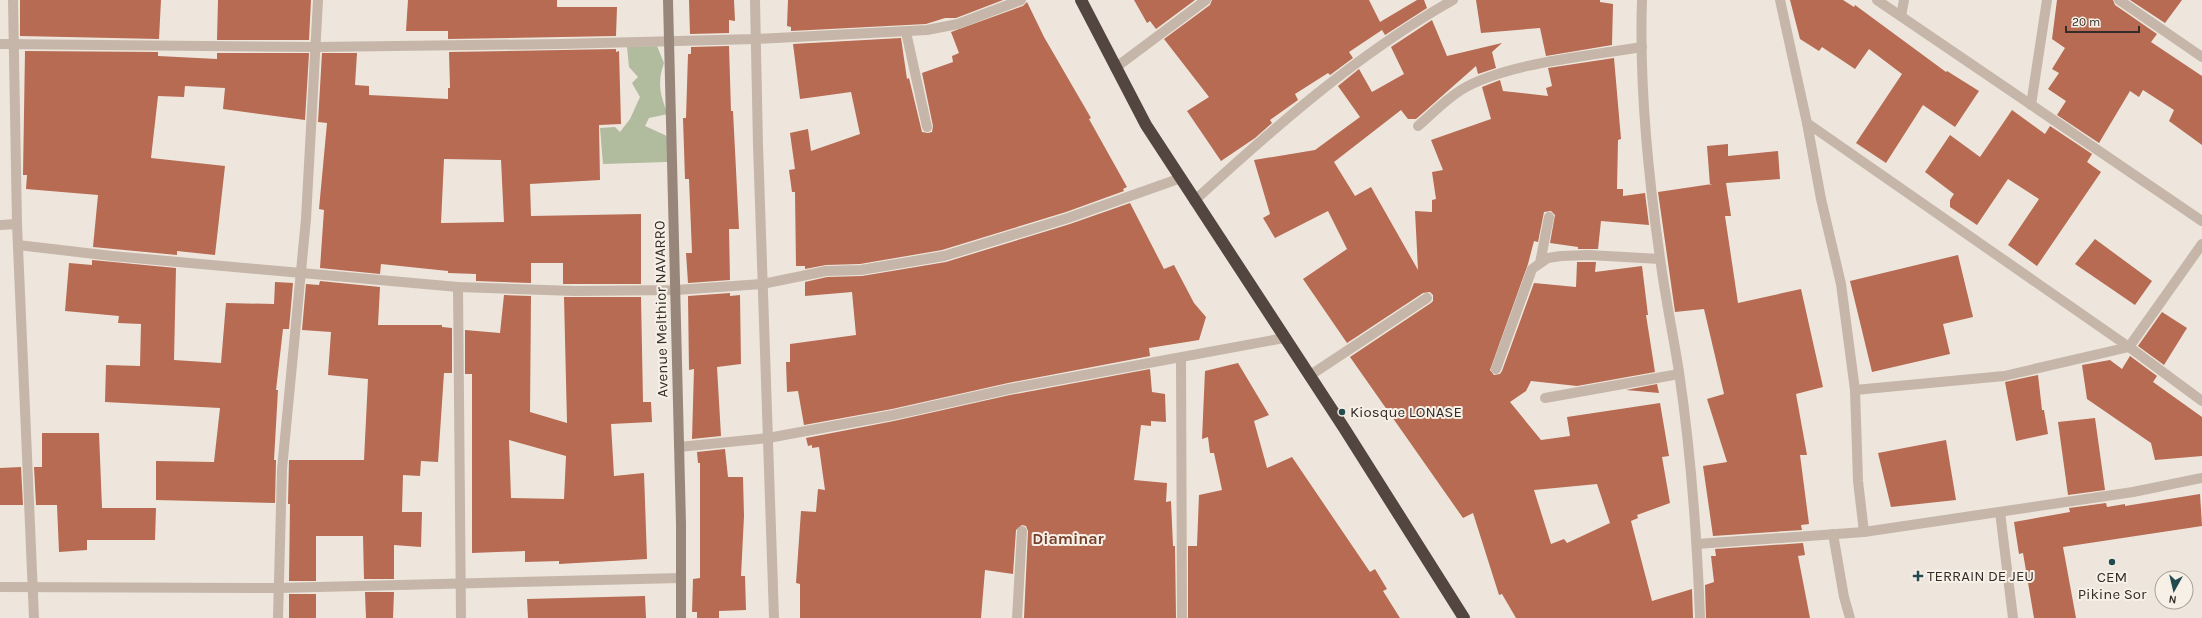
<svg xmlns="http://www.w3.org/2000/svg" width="2202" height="618" font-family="Karla,sans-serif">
  <rect width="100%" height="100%" fill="#eee6dc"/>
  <path fill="#b1bb9e" d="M 657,46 L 664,63 C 657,82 660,96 668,114 L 649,118 L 645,126 L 667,136 L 667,162 L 603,164 L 600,128 L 615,127 L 620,132 L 630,119 L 640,97 L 632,83 L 638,77 L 629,67 L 627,47 Z"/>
  <g fill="#b66b52" fill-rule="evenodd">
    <polygon points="20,0 161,0 159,39 20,36"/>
    <polygon points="218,0 311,0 309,40 217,40"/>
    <polygon points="408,0 557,0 557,7 617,7 616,36 448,39 448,31 406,31"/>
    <polygon points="689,0 734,0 735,21 729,20 729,33 690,34"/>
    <polygon points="788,0 1003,0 956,18 945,18 926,24 791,31 791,27 787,26"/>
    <polygon points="1134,0 1195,0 1156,29 1150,21 1147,23"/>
    <polygon points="1212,0 1369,0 1380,22 1417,0 1424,0 1427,8 1385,35 1382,30 1349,52 1353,58 1330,75 1328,73 1295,94 1298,100 1270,120 1272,123 1255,138 1221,161 1187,111 1209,97 1164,39 1210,5"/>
    <polygon points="1476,0 1600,0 1600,2 1613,4 1612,45 1546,56 1540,28 1481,33"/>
    <polygon points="1790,0 1843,0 1854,7 1855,5 1946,72 1947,71 1979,91 1955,127 1923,105 1886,163 1856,143 1902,74 1869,49 1855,69 1822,47 1819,51 1800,39"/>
    <polygon points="2057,0 2113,0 2115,5 2157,34 2151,42 2202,76 2202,145 2169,121 2174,110 2143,90 2139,97 2130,91 2099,143 2057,115 2066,101 2048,89 2059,73 2052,69 2065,48 2052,39"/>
    <polygon points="2130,0 2182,0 2165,23"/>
    <polygon points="1027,2 1044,37 1091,118 1089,119 1127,187 1123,189 1124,191 1066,212 942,250 860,264 826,265 805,269 805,266 796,266 795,192 792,192 789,170 795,169 790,133 808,129 811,151 860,134 851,92 800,99 793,44 901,38 907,79 909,78 921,128 922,132 928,133 932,132 933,126 922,73 953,62 952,56 959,53 951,32 1023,6"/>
    <path d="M 1432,20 L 1447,56 L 1502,43 L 1492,52 L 1496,68 L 1478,74 L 1476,66 L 1416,119 L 1408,119 L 1401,110 L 1334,162 L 1355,196 L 1371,187 L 1418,270 L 1415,211 L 1432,212 L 1432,200 L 1436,199 L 1432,172 L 1443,170 L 1431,140 L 1491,119 L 1482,87 L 1500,80 L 1503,91 L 1548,96 L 1546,88 L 1552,86 L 1548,68 L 1614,58 L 1621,139 L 1618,140 L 1617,189 L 1623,189 L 1623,196 L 1645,193 L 1649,225 L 1601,221 L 1598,249 L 1578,249 L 1578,247 L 1550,243 L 1555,215 L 1551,211 L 1544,212 L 1538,242 L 1534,241 L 1528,264 L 1490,370 L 1494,375 L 1500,374 L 1502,371 L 1534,283 L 1576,287 L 1577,262 L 1596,262 L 1595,272 L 1642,266 L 1648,315 L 1646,315 L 1655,372 L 1577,386 L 1531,381 L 1526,391 L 1510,402 L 1541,440 L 1570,436 L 1567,417 L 1660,403 L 1669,456 L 1662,457 L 1670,503 L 1637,515 L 1638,518 L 1631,521 L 1652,601 L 1692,589 L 1693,618 L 1516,618 L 1502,594 L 1499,595 L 1473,513 L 1463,518 L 1350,357 L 1431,303 L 1433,301 L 1433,295 L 1430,292 L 1423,293 L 1347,343 L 1303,279 L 1347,249 L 1328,211 L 1275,238 L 1263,218 L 1270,214 L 1254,160 L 1315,150 L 1360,117 L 1338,86 L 1359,69 L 1372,92 L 1404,74 L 1391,47 ZM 1597,484 L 1610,523 L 1567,543 L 1564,539 L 1551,544 L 1534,490 Z"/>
    <polygon points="729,46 731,111 733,111 739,229 729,229 730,280 688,283 686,253 692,253 689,179 685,179 683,118 686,118 688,54 691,54 691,47"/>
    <path d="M 616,49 L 616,52 L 619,51 L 621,124 L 599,125 L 600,180 L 530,184 L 531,216 L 641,214 L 641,284 L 563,284 L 563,263 L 531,263 L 531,283 L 476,281 L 476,274 L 448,273 L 448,271 L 381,264 L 380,274 L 320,268 L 324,210 L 319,209 L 327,123 L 318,122 L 322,53 L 357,53 L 355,85 L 369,86 L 369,95 L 448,99 L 448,88 L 450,88 L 449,52 ZM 444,159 L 501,160 L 504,222 L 441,223 Z"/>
    <polygon points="25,51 158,52 158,56 217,59 217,53 309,53 305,120 223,109 225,88 185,86 184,97 158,96 151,158 225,166 215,255 177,251 177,255 93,247 98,195 26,189 27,175 23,175"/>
    <polygon points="2012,110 2045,134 2050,126 2092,154 2087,162 2101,172 2037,266 2008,245 2039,199 2008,179 1977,225 1950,207 1950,200 1954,194 1925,172 1950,135 1980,157"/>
    <polygon points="1728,144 1728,156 1778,151 1780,179 1726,183 1731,216 1725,216 1738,303 1801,289 1823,387 1796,394 1807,455 1800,455 1809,524 1801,525 1802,530 1713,536 1703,466 1727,462 1707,399 1724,394 1704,309 1675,312 1658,192 1712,184 1710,185 1707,146"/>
    <polygon points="1130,203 1164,269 1174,265 1194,303 1206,317 1199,340 1149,348 1150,356 1008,383 892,409 804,425 798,391 787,392 786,362 790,362 790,344 856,335 852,292 805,296 805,282 827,277 862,276 946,262 1070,224"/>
    <polygon points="2095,239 2152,281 2135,305 2075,264"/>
    <polygon points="1958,255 1973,317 1943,324 1950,354 1872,372 1850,281"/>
    <polygon points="92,260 176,268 174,360 221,363 226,303 274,304 275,282 293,283 289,329 283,329 276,390 278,390 274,460 276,460 275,503 156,500 156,461 214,462 220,408 105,402 106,365 140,366 141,324 118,323 119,316 65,311 69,263 92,265"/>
    <polygon points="320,281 380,287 378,325 442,325 442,327 452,328 452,373 444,373 438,462 421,461 420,476 403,475 402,512 422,512 421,547 394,545 394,579 364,579 363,536 316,536 316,581 289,581 290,504 288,504 289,460 364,460 368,379 328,375 331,332 302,330 306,284 319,285"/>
    <polygon points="730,293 730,296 740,295 741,364 717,367 721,436 692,439 694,369 689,370 688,296"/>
    <path d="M 504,295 L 531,296 L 530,412 L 567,423 L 564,297 L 641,297 L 643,402 L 651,402 L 652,422 L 611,424 L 614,476 L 644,473 L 647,559 L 559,564 L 559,561 L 525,562 L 525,551 L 472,553 L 472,374 L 465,374 L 465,330 L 500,333 ZM 509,440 L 566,456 L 564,499 L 511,498 Z"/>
    <polygon points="2162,312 2187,328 2164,365 2138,346"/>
    <polygon points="2130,356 2157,376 2153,382 2202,417 2202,456 2155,460 2151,443 2087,399 2082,365 2110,360 2122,369"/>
    <polygon points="1238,363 1269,415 1254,421 1267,468 1292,457 1370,572 1375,569 1387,589 1383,591 1400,618 1188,618 1188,546 1197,546 1199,495 1222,490 1214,453 1210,453 1208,437 1202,439 1205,371"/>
    <polygon points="1150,369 1152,392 1165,394 1166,422 1151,421 1151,426 1141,425 1134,480 1167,483 1166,502 1171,501 1173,546 1175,546 1176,618 1024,618 1028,531 1026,526 1022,525 1016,530 1013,574 985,570 981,618 800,618 800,584 796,583 801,511 816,512 818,489 825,490 819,447 812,448 812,445 808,446 806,438 894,421 1010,395"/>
    <polygon points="2038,375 2042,410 2044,410 2048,434 2016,441 2005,382"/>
    <polygon points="1657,384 1659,393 1626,390"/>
    <polygon points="2095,418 2105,490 2068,495 2058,422"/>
    <polygon points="42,433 99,433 102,508 156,508 155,540 87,540 87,550 59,552 57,505 36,505 34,467 42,467"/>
    <polygon points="1946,440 1956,500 1891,507 1878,453"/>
    <polygon points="725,449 728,477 743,477 744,516 741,576 745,576 746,610 719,611 719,618 697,618 697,612 692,612 693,579 700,578 700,463 698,463 697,452"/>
    <polygon points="21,467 23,505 0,505 0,468"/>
    <polygon points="2200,494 2202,526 2063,547 2076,618 2034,618 2023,553 2019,554 2014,522 2070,512 2069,508 2106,503 2107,507 2125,504 2125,506"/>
    <polygon points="1803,543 1805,555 1798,556 1810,618 1706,618 1705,585 1714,582 1711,556 1716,556 1715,549"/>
    <polygon points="365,592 394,592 393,618 366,618"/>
    <rect x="289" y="594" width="27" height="24"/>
    <polygon points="645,596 646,618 528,618 527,599"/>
  </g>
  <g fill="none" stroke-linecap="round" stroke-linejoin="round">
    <g stroke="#c5b6a9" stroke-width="10">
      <polyline points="13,0 17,224 34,618"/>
      <polyline points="755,0 758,145 774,618"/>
      <path d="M 1642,0 C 1639,86 1648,174 1660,258 C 1665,296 1673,334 1679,372 C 1691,453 1697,536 1700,618"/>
      <polyline points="1780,0 1807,123 1821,199 1841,284 1855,390 1858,481 1864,532"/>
      <polyline points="1877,0 2202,221"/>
      <polyline points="2119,0 2202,57"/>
      <polyline points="1901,16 1904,0"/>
      <polyline points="906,32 927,127"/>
      <polyline points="0,44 317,47 560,44 756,39 927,30 958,24 1021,0"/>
      <polyline points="1115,68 1206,0"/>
      <polyline points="2031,105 2047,0"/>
      <polyline points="1807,123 2129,347 2202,401"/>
      <path d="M 1418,126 C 1432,114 1445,100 1461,90 C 1505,63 1590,56 1642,47"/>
      <path d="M 1194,201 C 1276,126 1356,55 1453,0"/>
      <polyline points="0,225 17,224"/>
      <polyline points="18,245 112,256 458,287 575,291 676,290 762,284 826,271 861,270 944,256 1068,218 1181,178"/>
      <polyline points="1540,263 1549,217"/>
      <polyline points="458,287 461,618"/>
      <polyline points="1181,358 1182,618"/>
      <polyline points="1496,369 1532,269 1548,258 1561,256 1589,255 1660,259"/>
      <polyline points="1309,376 1427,298"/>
      <polyline points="1855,390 2004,376 2129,347 2202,244"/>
      <polyline points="1545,398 1679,374"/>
      <polyline points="679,447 768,438 893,415 1009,389 1284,338"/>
      <polyline points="2000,512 2013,618"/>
      <polyline points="1833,534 1844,597 1850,618"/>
      <polyline points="1697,544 1864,532 2133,492 2202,478"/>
      <polyline points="0,587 278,588 681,578"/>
      <polyline points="278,618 282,469 306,219 318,0"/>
      <polyline points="1017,618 1022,531"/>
    </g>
    <polyline stroke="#98867b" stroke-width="10" points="668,0 681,524 681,618"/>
    <polyline stroke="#534640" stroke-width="12" points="1081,0 1146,125 1344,428 1464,618"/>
  </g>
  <g fill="#234b4f" stroke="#f7f0e7" stroke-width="1.5">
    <circle cx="1342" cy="412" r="4"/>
    <circle cx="2112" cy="562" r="4"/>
    <path d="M1916 570h4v4h4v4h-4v4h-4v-4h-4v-4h4z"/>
  </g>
  <g text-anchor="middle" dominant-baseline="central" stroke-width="4" stroke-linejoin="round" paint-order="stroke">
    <g font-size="15" fill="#332c28" stroke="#f7f0e7">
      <text transform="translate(661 309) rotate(-91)">Avenue Melthior NAVARRO</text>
    </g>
    <g font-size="15" fill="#332c28" stroke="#f7f0e7" text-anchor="start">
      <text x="1350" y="412">Kiosque LONASE</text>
      <text x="1927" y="576">TERRAIN DE JEU</text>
      <text x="2112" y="577" text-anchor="middle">CEM<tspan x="2112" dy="17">Pikine Sor</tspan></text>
    </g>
    <g font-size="16" font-weight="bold" fill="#773e2c" stroke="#f7f0e7">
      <text x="1068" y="538">Diaminar</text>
    </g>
  </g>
  <g transform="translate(2174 590) rotate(188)"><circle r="19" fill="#f7f0e7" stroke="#a9a29b"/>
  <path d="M0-3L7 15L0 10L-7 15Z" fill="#234b4f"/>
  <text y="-6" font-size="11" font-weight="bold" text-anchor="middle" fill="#332c28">N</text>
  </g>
  <path d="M2066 26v6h73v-6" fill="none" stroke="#332c28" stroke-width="2"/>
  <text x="2072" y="26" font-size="12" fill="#332c28" stroke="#f7f0e7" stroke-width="3" paint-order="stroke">20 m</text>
</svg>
